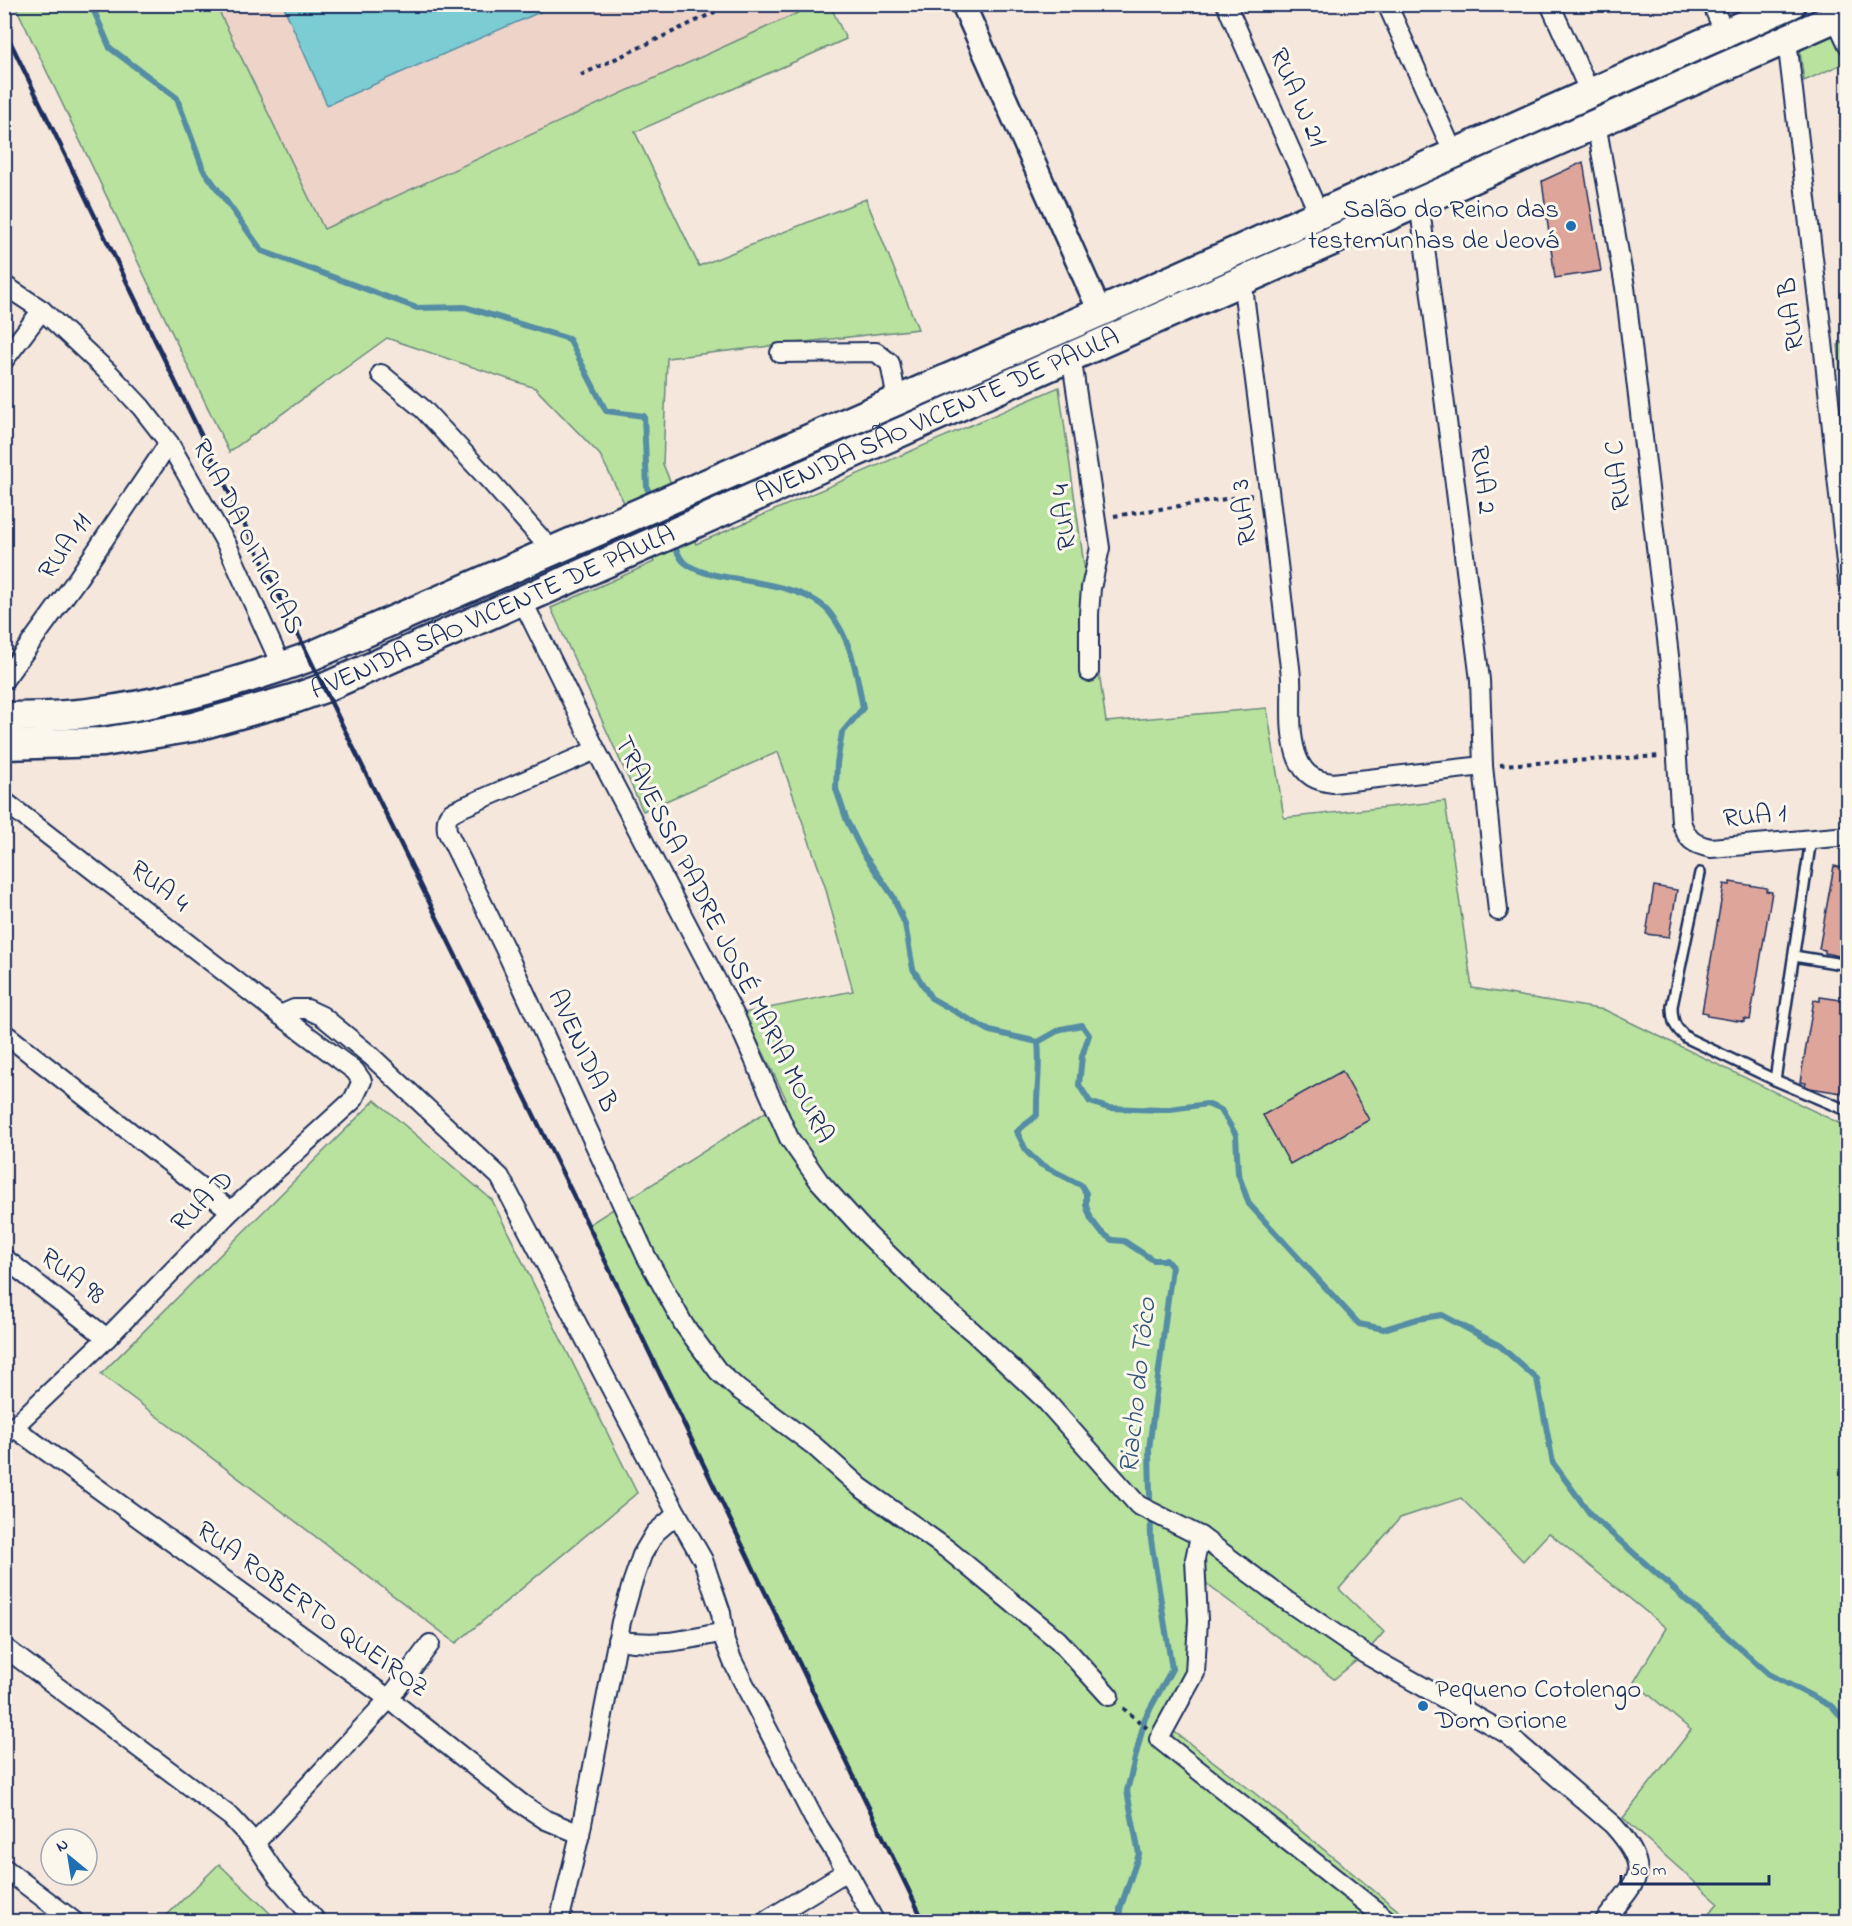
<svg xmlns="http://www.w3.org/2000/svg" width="1852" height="1926" font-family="'Indie Flower',sans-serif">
  <rect width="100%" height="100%" fill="#f5e7dc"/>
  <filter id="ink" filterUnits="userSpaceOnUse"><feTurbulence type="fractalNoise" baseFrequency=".0167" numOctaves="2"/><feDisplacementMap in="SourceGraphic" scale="12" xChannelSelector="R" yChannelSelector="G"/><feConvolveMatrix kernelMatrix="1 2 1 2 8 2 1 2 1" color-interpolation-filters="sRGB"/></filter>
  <g filter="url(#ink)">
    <polygon fill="#eed3c8" points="216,5 815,5 324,229"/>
    <g fill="#b9e29e" stroke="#6a887e" stroke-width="1.5">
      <polygon points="15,5 216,5 324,229 815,5 830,5 846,39 635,132 699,266 866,199 918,329 667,358 663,464 696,544 1059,387 1106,722 1267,708 1284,818 1445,801 1472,988 1605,1010 1847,1127 1847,1921 1703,1921 1718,1903 1623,1818 1691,1730 1634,1682 1666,1628 1549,1533 1523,1561 1461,1498 1400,1518 1339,1589 1384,1632 1365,1654 1334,1679 1198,1578 1200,1675 1172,1730 1252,1791 1411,1921 924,1921 588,1225 786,1099 744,1013 853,991 825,886 778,752 643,811 551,608 654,562 600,455 535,388 387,338 229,452"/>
      <polygon points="1832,35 1835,37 1847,62 1804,81 1800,52 1802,49"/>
      <polygon points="1847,340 1847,441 1838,345"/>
      <polygon points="375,1100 492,1200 637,1493 456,1643 101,1374"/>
      <polygon points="219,1864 278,1921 161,1921"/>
    </g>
    <polygon fill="#7bccd3" stroke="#558da4" stroke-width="1.5" points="537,4 540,12 327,105 283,5"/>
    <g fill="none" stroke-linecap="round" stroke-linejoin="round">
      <g stroke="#558da4" stroke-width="6">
        <polyline points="91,4 110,48 177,98 203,169 262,251 417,308 465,307 569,339 606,411 644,416 647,488 653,500"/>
        <path d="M 673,542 C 676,548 679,558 684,562 C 697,573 716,575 732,578 C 760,583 811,589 830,613 C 852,641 857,675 863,708 L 842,733 L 837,763 L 836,789 L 847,821 L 863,853 L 893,896 L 905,924 L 913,969 L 931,998 L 990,1031 L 1038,1042 L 1061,1029 L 1082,1025 L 1089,1035 L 1082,1056 L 1079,1085 L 1090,1102 L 1108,1108 L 1163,1110 L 1207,1104 L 1221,1110 L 1236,1135 L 1238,1173 L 1249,1204 L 1359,1324 L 1384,1329 L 1417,1319 L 1442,1315 L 1500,1346 L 1537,1379 L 1553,1463 L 1591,1515 L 1769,1674 L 1833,1707 L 1848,1725"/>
        <path d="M 1038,1042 C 1041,1067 1036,1091 1037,1115 C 1030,1122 1023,1125 1017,1132 L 1027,1152 L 1040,1164 L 1081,1185 L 1086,1193 L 1086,1205 L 1091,1219 L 1101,1232 L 1112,1240 L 1124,1241 L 1153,1260 L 1166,1260 L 1172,1267 L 1149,1449 L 1151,1540 L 1172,1669 L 1145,1718 L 1127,1791 L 1139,1854 L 1120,1909 L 1120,1922"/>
      </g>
    </g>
    <g fill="#dea59b" stroke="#1b2f5e" stroke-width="1.5">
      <polygon points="1583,162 1601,271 1555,278 1542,181"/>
      <polygon points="1834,866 1848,869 1848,907 1845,929 1848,929 1848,958 1825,953 1825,950 1819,949"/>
      <polygon points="1730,882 1767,888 1766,891 1772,892 1750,1020 1744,1019 1744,1022 1707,1016 1708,1013 1702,1012 1724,884 1730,885"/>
      <polygon points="1654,886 1677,890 1669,937 1646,934"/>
      <polygon points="1820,997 1848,1001 1848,1090 1842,1089 1841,1093 1810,1088 1805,1086 1806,1083 1800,1082 1814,1000 1820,1001"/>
      <polygon points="1342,1071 1369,1120 1290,1164 1263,1115"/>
    </g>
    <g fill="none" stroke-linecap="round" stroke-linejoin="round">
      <g stroke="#1b2f5e" stroke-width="14">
        <g id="service">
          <path d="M 1700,873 L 1672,1006 C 1672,1022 1675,1028 1687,1038 L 1775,1080 L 1848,1111"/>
          <polyline points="1794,956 1848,965"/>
          <polyline points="1775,1080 1811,839"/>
        </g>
      </g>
      <g stroke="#1b2f5e" stroke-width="22">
        <g id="minor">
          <polyline points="1226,4 1319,214"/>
          <polyline points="1387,4 1454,154"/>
          <polyline points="1550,4 1590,93"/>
          <polyline points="1712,4 1725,34"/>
          <polyline points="1835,17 1848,45"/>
          <polyline points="1787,40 1823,342 1848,582"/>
          <path d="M 1596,123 L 1625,287 L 1672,681 L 1681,822 C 1688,840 1692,844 1711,848 L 1848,836"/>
          <polyline points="1419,201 1480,680 1483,766 1498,911"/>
          <path d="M 1242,279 C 1257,397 1273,515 1286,633 C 1287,648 1290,663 1291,678 C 1292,704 1288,735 1298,759 C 1305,776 1316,781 1333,783 L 1483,766"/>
          <polyline points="4,285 42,310 108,372 141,407 169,443 227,545 282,667"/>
          <polyline points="780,353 876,352 890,363 897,400"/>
          <polyline points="1071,355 1100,548 1091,588 1089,614 1089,672"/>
          <polyline points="4,360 42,310"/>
          <polyline points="381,374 423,409 491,482 553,552"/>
          <path d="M 522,600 L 596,750 L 735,1016 L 789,1138 L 819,1181 L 869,1236 L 935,1300 L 973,1332 L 1044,1399 L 1138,1505 L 1200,1536 L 1287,1601 L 1365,1654 L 1507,1734 L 1613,1825 C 1623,1836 1641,1858 1637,1875 C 1633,1889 1613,1909 1604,1922"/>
          <polyline points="4,680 78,578 169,443"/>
          <path d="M 596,750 L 463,807 C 449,813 445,814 447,831 L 505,949 L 646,1256 L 684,1325 L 718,1371 L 738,1389 L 813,1445 L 860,1487 L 947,1549 L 1058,1640 L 1109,1696"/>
          <polyline points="4,801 280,1015 355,1071 362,1081 353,1100 231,1211 107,1338 4,1436"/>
          <polyline points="280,1015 294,1009 307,1009 322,1016 371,1056 500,1177 677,1514 703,1560 721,1613 725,1642 733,1662 814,1819 847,1871 875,1922"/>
          <polyline points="4,1033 231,1211"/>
          <polyline points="4,1258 107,1338"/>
          <polyline points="13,1427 389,1699 522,1804 546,1820 580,1834"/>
          <polyline points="1200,1536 1195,1559 1198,1620 1195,1673 1159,1739 1390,1922"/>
          <path d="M 617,1640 C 657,1647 685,1640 724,1632"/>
          <polyline points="4,1647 231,1817 255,1843 277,1876 317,1922"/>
          <polyline points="255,1843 389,1699 430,1644"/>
          <polyline points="4,1868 75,1922"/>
          <polyline points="559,1922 580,1834 621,1622 632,1584 642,1555 655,1533 677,1514"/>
          <polyline points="764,1922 847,1871"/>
        </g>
      </g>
      <g stroke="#1b2f5e" stroke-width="27">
        <polyline id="tertiary" points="963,4 1100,312"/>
      </g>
      <g stroke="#1b2f5e" stroke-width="33">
        <g id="primary">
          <path d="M 4,717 C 35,717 66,716 96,712 C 168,703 241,682 309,657 L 1100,312 L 1590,93 L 1791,4"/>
          <path id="s1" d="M 4,745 L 103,742 L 193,727 L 296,698 L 324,688 L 1848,12"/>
        </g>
      </g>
      <g stroke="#1b2f5e" stroke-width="4" stroke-dasharray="4.5 4.5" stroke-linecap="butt">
        <polyline points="581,75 732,4"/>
        <polyline points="1114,516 1252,495"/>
        <polyline points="1500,765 1660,756"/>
        <polyline points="1123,1708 1147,1728"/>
      </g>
      <use href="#service" stroke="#fbf7ec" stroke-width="9"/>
      <use href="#minor" stroke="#fbf7ec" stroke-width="18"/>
      <use href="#tertiary" stroke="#fbf7ec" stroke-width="22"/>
      <use href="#primary" stroke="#fbf7ec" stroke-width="28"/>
      <polyline stroke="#1b2f5e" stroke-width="4.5" points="4,29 324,688 588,1225 924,1922"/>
    </g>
  </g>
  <g fill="#1f6fb2" stroke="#fbf7ec" stroke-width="2">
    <circle cx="1571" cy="226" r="6"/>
    <circle cx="1423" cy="1706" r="6"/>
  </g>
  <g text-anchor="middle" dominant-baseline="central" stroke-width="6" stroke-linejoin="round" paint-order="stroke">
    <g font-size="27" fill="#1b2f5e" stroke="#fbf7ec">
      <text transform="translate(1297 98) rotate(66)">RUA W 21</text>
      <text transform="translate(1792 314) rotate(-97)">RUA B</text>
      <text stroke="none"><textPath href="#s1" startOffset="998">AVENIDA SÃO VICENTE DE PAULA</textPath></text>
      <text transform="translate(1619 475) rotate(-96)">RUA C</text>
      <text transform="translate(1482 480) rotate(83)">RUA 2</text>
      <text transform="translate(1245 512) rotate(-97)">RUA 3</text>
      <text transform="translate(1065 517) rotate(-96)">RUA 4</text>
      <text transform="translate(247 537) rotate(63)">RUA DA OITICICAS</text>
      <text transform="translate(66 547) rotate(-55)">RUA 11</text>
      <text stroke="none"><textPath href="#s1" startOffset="512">AVENIDA SÃO VICENTE DE PAULA</textPath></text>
      <text transform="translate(1755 817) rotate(-5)">RUA 1</text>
      <text transform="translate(159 887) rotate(38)">RUA 4</text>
      <text transform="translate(723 940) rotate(63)">TRAVESSA PADRE JOSÉ MARIA MOURA</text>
      <text transform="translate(582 1051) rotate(65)">AVENIDA B</text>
      <text transform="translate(203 1202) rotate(-44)">RUA D</text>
      <text transform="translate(72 1277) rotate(38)">RUA 98</text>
      <text transform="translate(312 1610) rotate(36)">RUA ROBERTO QUEIROZ</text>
    </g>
    <g font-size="27" fill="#1b2f5e" stroke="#fbf7ec" text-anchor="end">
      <text x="1559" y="210">Salão do Reino das<tspan x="1559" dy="31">testemunhas de Jeová</tspan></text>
      <text x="1435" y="1690" text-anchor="start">Pequeno Cotolengo<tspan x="1435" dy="31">Dom Orione</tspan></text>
    </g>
    <g font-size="28" font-style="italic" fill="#33567b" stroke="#fbf7ec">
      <text transform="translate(1139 1386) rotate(-84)">Riacho do Tôco</text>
    </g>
  </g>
  <rect width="1852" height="1926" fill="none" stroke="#fbf7ec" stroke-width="24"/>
  <rect x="12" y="12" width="1828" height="1902" fill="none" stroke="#1b2f5e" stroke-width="2" filter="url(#ink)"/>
  <g transform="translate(69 1857) rotate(330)"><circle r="28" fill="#fbf7ec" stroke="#a1a7b3" stroke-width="1.5"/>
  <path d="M0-4.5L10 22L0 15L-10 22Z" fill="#1f6fb2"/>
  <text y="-9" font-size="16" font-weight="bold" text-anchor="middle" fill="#1b2f5e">N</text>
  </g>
  <path d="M1621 1875v9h148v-9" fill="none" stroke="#1b2f5e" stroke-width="3"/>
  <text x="1630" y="1875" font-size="18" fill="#1b2f5e" stroke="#fbf7ec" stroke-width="4.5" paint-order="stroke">50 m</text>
</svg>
